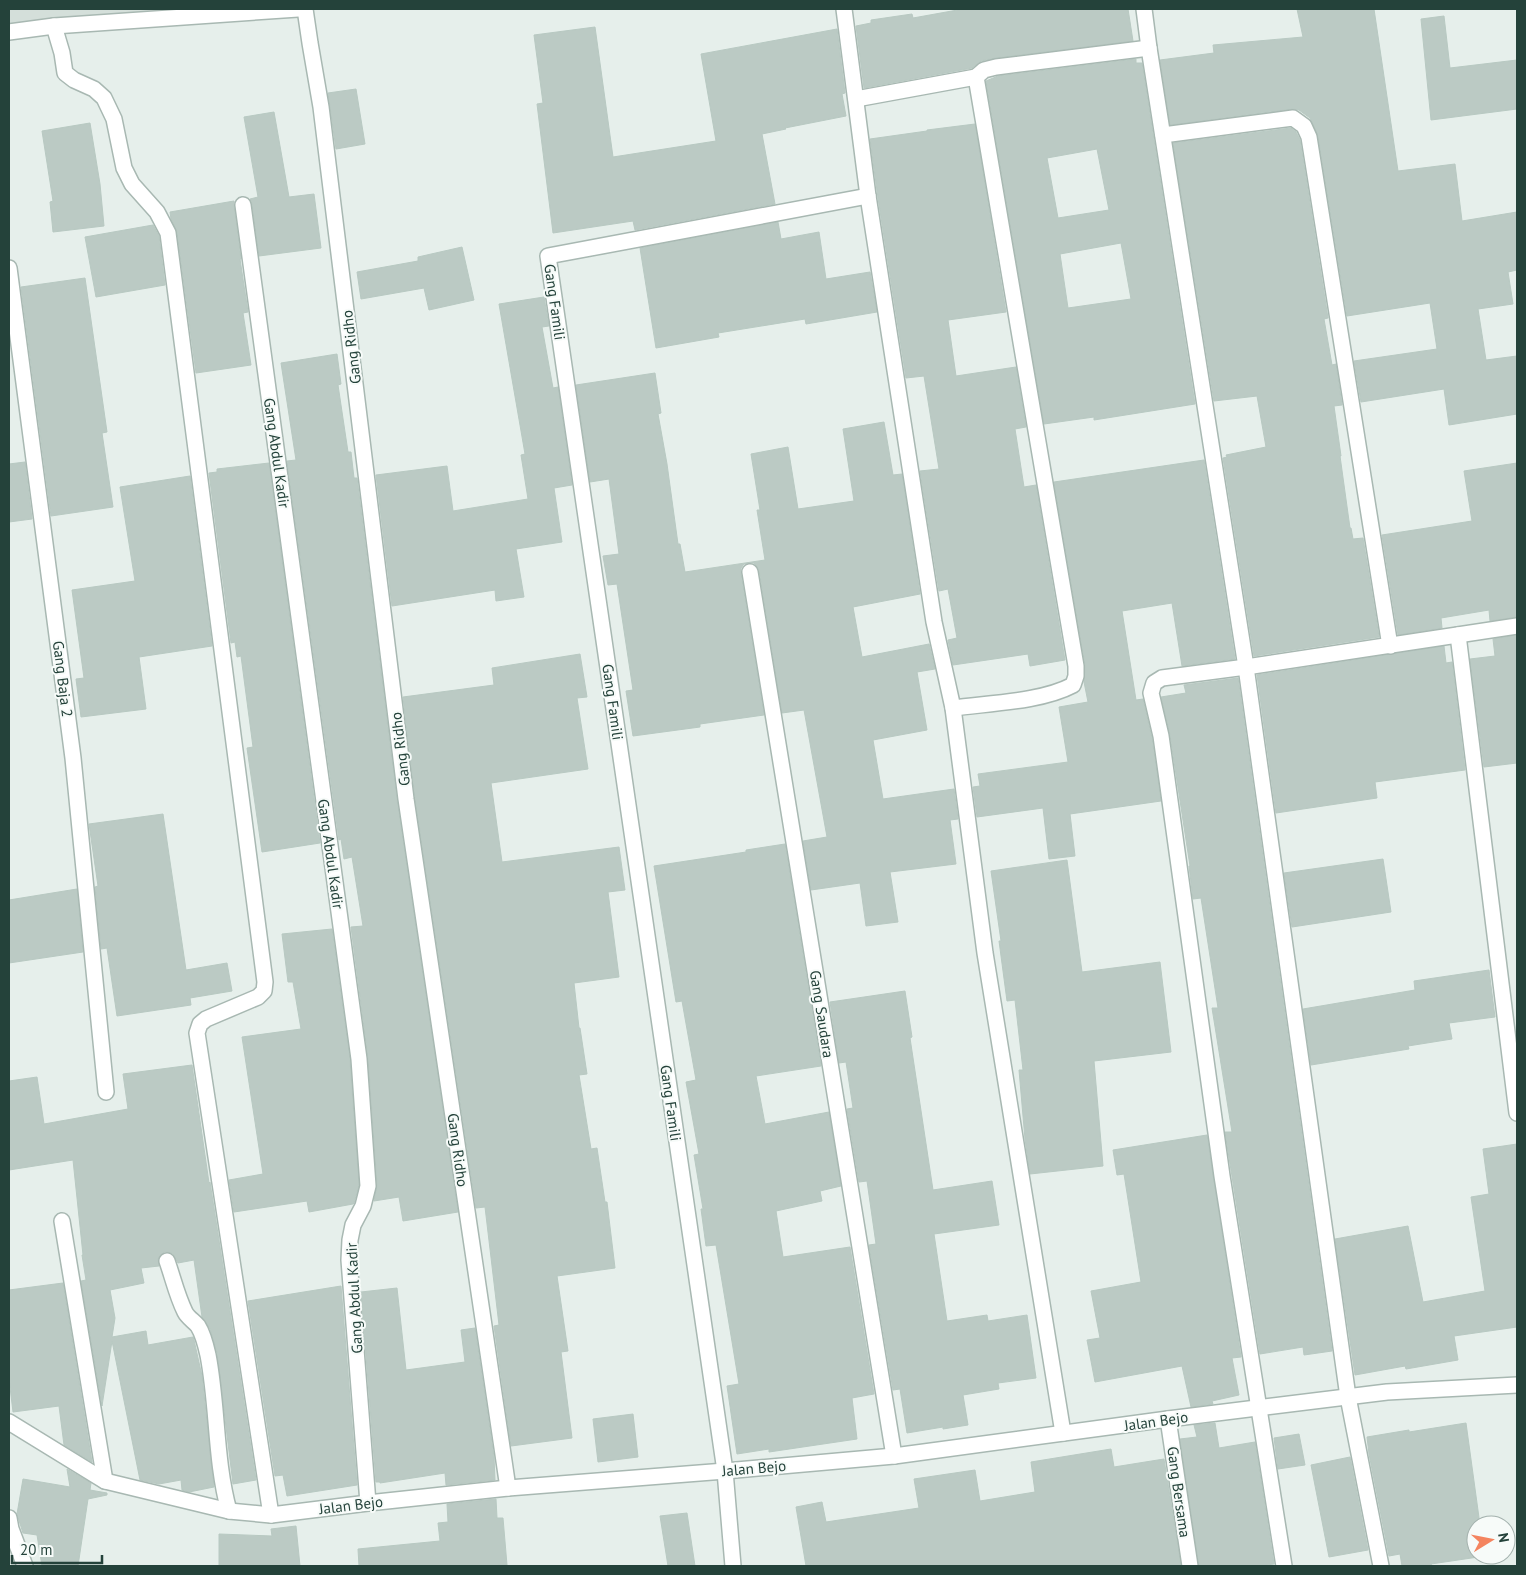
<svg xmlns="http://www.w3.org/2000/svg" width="1526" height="1575" font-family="'PT Sans',sans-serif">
  <rect width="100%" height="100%" fill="#e6efeb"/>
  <polygon fill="#d4dfda" points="9,9 199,9 9,27"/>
  <g fill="#bbcac4" stroke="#b8c9c2" fill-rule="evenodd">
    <polygon points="963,9 1128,9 1133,41 995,58 981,61 972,68 864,88 856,26 871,23 871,20 912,14 913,18"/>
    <polygon points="1297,9 1374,9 1398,171 1455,164 1462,221 1517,212 1517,270 1508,272 1513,304 1478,309 1486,360 1517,356 1517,414 1449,425 1444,389 1361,402 1354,361 1437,349 1430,303 1347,316 1318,136 1310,118 1299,110 1292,109 1170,125 1160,60 1214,53 1213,45 1303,37"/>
    <polygon points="1444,16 1450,68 1517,60 1517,109 1431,120 1421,19"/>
    <polygon points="595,27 613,157 716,141 701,54 837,29 845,93 842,94 846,116 785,128 786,129 762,134 775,204 635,230 633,221 553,233 537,104 543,103 534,35"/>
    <path d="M 1136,59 L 1136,63 L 1142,63 L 1195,404 L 1094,420 L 1094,417 L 1044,424 L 986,81 L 998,76 ZM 1097,149 L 1109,210 L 1058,218 L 1047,158 ZM 1121,243 L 1131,299 L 1068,308 L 1060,254 Z"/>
    <polygon points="356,89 365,144 336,149 328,93"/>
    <polygon points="274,112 289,197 314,194 321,248 259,256 252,204 250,199 258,197 244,117"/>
    <polygon points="90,123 100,184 104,226 53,232 50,202 53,201 42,131"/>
    <polygon points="975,124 1006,312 948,320 956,376 1016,367 1026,427 1015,429 1024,487 1036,485 1065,660 1030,666 1028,654 953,665 948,640 957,638 948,589 939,591 920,471 939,469 924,376 906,378 878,198 870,139 927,131 927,130"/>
    <polygon points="1291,128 1296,132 1300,140 1328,318 1324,319 1332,365 1336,364 1342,405 1334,406 1341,456 1340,456 1350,528 1351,528 1353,539 1363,538 1379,637 1254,656 1223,458 1227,457 1226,455 1266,447 1257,396 1214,401 1173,143"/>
    <polygon points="234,201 234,206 241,259 240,259 248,312 243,313 251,365 196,373 177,232 171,219 170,212"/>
    <polygon points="778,222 781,239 819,232 826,279 870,272 877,312 806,324 805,319 718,333 719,337 656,348 640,248"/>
    <polygon points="153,225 159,236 165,285 96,297 85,237"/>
    <polygon points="462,247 474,300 429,310 424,288 361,299 357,272 418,261 418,257"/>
    <polygon points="85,278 107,432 102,433 113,507 51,516 21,287"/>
    <polygon points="544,297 549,326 542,327 553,388 558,387 572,485 554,488 562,542 516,549 524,597 496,601 495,590 392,606 376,475 447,466 453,511 528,499 521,455 525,454 499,304"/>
    <polygon points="337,354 341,384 338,385 348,452 351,452 354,478 357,478 397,800 458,1212 403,1221 399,1197 374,1201 377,1185 368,1058 351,927 363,926 352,857 344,859 341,839 339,840 287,461 296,460 281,363"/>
    <polygon points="655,373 661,413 658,414 667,464 678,544 680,544 685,572 765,560 757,510 760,510 751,454 788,447 798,509 854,501 843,429 884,422 893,475 902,474 920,594 853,607 862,657 929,644 935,669 917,672 927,730 873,740 883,799 954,789 958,819 950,820 956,864 890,872 898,922 866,926 860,883 811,890 803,841 827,837 804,710 782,713 759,570 754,563 749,563 744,564 741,568 741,574 764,715 700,724 700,727 633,736 626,691 633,690 617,584 608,585 603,556 619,554 609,479 590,482 576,385"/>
    <polygon points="1204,460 1235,659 1182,666 1172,603 1122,611 1136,700 1143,699 1152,738 1161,801 1070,814 1075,856 1049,859 1043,808 977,817 973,787 980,786 978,774 1068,762 1059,707 1088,702 1084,682 1085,665 1054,482"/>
    <polygon points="25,462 32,519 9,522 9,464"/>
    <polygon points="269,463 320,843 262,852 247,748 253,747 241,656 237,657 235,642 231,643 209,473 217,472 217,469"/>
    <polygon points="1517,463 1517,617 1490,621 1489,610 1441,618 1442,628 1398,635 1382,535 1472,521 1464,471"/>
    <polygon points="190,476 212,646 139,657 146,709 81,717 76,679 84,678 72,590 135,581 120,487"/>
    <polygon points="1517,635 1517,763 1484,767 1470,659 1495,656 1493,639"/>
    <polygon points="1444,646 1446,663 1452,662 1465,770 1375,782 1377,798 1276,813 1257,675"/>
    <polygon points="580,654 587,697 577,698 588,769 491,783 502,862 619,847 625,890 608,892 619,977 574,983 579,1028 580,1028 587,1074 579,1075 591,1149 597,1148 605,1202 607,1202 615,1268 557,1276 568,1351 561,1352 572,1438 511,1446 494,1326 499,1325 485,1207 476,1208 415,798 403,697 494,685 492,668"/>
    <polygon points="1238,678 1332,1351 1304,1355 1303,1347 1260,1354 1225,1132 1232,1132 1212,1008 1218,1008 1201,898 1193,899 1189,866 1190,866 1170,735 1161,697 1186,693 1184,685"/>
    <polygon points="163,814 186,970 227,963 232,991 190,998 191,1005 117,1016 107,948 101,949 95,887 98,886 89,824"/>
    <polygon points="785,844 821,1066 756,1076 765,1124 829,1112 841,1186 820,1191 822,1201 776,1211 783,1257 850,1247 874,1394 852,1398 857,1439 769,1452 769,1449 737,1454 727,1386 739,1384 716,1245 706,1246 701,1209 703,1209 694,1155 699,1154 686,1082 696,1080 682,1001 676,1002 654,866 746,852 746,850"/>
    <polygon points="1383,859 1391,912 1292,927 1284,873"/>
    <polygon points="1067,860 1082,972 1160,962 1171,1052 1094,1061 1103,1166 1030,1174 1025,1139 1019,1070 1023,1070 1015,1000 1007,1001 999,941 1001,941 991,871"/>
    <polygon points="77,889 83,952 9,963 9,900"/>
    <polygon points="332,929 350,1060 359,1185 354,1203 353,1204 309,1212 307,1201 234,1212 229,1180 263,1174 242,1037 301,1029 293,982 288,982 282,934"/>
    <polygon points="1489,970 1495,1017 1449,1023 1452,1039 1408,1046 1409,1049 1311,1065 1303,1009 1415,990 1414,981"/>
    <polygon points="905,991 912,1037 910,1038 933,1190 992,1181 999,1225 934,1234 947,1321 987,1315 988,1321 1027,1315 1036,1378 998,1383 999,1389 963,1395 968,1425 943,1429 943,1427 907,1433 900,1389 893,1390 869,1245 876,1244 867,1181 859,1182 847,1109 853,1108 846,1062 839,1063 830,1002"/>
    <polygon points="192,1065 209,1183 210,1182 256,1480 233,1484 217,1353 210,1329 202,1317 194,1260 178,1263 173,1254 168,1252 164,1252 158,1259 159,1266 141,1268 144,1283 110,1290 115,1318 112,1337 146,1331 148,1345 193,1337 194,1340 202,1376 214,1487 189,1492 182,1490 181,1480 159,1484 140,1480 112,1341 102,1406 81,1281 86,1280 82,1255 83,1255 73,1160 9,1170 9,1081 37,1077 44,1124 128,1109 123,1074"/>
    <polygon points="1207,1135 1241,1357 1232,1358 1239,1395 1212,1401 1213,1404 1191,1407 1182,1366 1095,1382 1087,1340 1100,1338 1091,1291 1141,1282 1124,1174 1117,1175 1113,1150"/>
    <polygon points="1517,1144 1517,1327 1454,1336 1458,1360 1406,1369 1405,1366 1355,1375 1335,1239 1408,1226 1423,1302 1485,1291 1471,1197 1489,1194 1483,1149"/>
    <polygon points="63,1283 92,1462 64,1445 59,1406 13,1412 9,1379 9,1290"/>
    <polygon points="341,1286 357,1485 287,1496 283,1475 275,1476 248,1301"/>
    <polygon points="397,1288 406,1370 465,1362 461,1330 475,1328 494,1457 495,1480 446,1485 445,1473 380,1483 380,1482 376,1482 361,1292"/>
    <polygon points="633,1414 638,1457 598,1462 593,1419"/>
    <polygon points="1215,1423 1219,1448 1255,1442 1274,1564 1260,1566 1199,1566 1180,1439 1197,1437 1194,1425"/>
    <polygon points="1466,1423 1480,1525 1476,1525 1476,1555 1485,1556 1431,1564 1432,1566 1402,1566 1400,1554 1389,1556 1369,1454 1367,1437 1409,1430 1409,1432"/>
    <polygon points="1299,1434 1305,1465 1278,1469 1274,1438"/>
    <polygon points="1111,1449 1114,1467 1164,1459 1181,1566 806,1566 796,1507 822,1502 826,1522 919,1508 914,1479 975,1470 980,1501 1035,1492 1031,1462"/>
    <polygon points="1350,1457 1368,1550 1329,1557 1311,1465"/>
    <polygon points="67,1469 91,1483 90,1490 107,1493 107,1495 88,1499 78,1566 42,1566 37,1535 23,1533 17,1514 23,1479 70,1487"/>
    <polygon points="496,1499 497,1518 503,1518 507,1565 489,1566 359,1566 358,1549 440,1541 438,1523 448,1522 447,1504"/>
    <polygon points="687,1513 695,1566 668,1566 660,1516"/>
    <polygon points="296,1526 300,1566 219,1566 219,1534 272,1536 271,1529"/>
  </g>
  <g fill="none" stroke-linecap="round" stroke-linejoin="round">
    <g stroke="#a8b8b2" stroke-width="18">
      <g id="street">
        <polyline points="305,9 310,43 321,107 406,799 508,1488"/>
        <polyline points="844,9 868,196 934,622 953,708 985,953 1063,1433"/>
        <polyline points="1144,9 1149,48 1246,667 1348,1397 1381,1566"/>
        <polyline points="54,26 62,53 65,73 74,80 94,89 104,98 114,119 124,168 132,184 157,212 168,233 265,982 264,991 258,997 206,1019 200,1024 197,1033 271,1515"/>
        <polyline points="9,32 54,26 298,9"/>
        <polyline points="856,99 976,77"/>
        <polyline points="1163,135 1293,118 1304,126 1309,137 1390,646"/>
        <polyline points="243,205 359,1059 368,1186 363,1206 353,1225 350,1240 349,1260 368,1503"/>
        <polyline points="9,268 73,758 106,1092"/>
        <polyline points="750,572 894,1456"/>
        <polyline points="1458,635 1517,1113"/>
        <path d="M 953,708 C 990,703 1041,702 1073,685 L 1076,676 L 1076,666 L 976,77 L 984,70 L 996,67 L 1149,48"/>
        <polyline points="62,1221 105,1481"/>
        <path d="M 167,1261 C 173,1278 177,1296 185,1312 C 188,1318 194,1321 198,1326 C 203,1334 206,1346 208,1355 C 218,1407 215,1460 229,1511"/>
        <polyline points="1168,1419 1190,1566"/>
        <polyline points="9,1422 105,1481 229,1511 271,1515 368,1503 508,1488 725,1471 894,1456 1168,1419 1387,1392 1517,1385"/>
        <polyline points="9,1518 11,1529 25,1566"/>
        <polyline points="733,1566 725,1471 548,256 868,196"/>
        <polyline points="1284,1566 1222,1176 1161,736 1151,693 1154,683 1162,678 1246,667 1517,626"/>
      </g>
    </g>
    <use href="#street" stroke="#fff" stroke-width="15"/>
  </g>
  <g text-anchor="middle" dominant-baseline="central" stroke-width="4" stroke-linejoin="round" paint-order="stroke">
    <g font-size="15" fill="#24423a" stroke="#f7fbf9">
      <text transform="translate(555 302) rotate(82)">Gang Famili</text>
      <text transform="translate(351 347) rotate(-97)">Gang Ridho</text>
      <text transform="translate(277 453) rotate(82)">Gang Abdul Kadir</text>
      <text transform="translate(63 679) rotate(83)">Gang Baja 2</text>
      <text transform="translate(613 702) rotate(82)">Gang Famili</text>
      <text transform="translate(400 749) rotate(-97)">Gang Ridho</text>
      <text transform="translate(331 854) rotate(82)">Gang Abdul Kadir</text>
      <text transform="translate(822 1014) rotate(81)">Gang Saudara</text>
      <text transform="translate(671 1103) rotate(82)">Gang Famili</text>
      <text transform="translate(458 1150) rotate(82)">Gang Ridho</text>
      <text transform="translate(354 1298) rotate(-93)">Gang Abdul Kadir</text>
      <text transform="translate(1156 1421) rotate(-8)">Jalan Bejo</text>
      <text transform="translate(754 1468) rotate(-5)">Jalan Bejo</text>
      <text transform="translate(1179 1492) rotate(82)">Gang Bersama</text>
      <text transform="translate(351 1505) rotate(-7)">Jalan Bejo</text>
    </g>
  </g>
  <rect width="1526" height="1575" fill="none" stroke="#24423a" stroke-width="20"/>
  <g transform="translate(1491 1540) rotate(80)"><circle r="24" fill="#f7fbf9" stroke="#a3b1ad"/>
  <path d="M0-4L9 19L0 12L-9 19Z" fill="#f4845f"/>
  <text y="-8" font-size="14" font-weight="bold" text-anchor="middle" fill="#24423a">N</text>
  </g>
  <path d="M12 1555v8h90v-8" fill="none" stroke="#24423a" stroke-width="2.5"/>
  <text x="20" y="1555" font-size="15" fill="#24423a" stroke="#f7fbf9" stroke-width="4" paint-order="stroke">20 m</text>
</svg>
